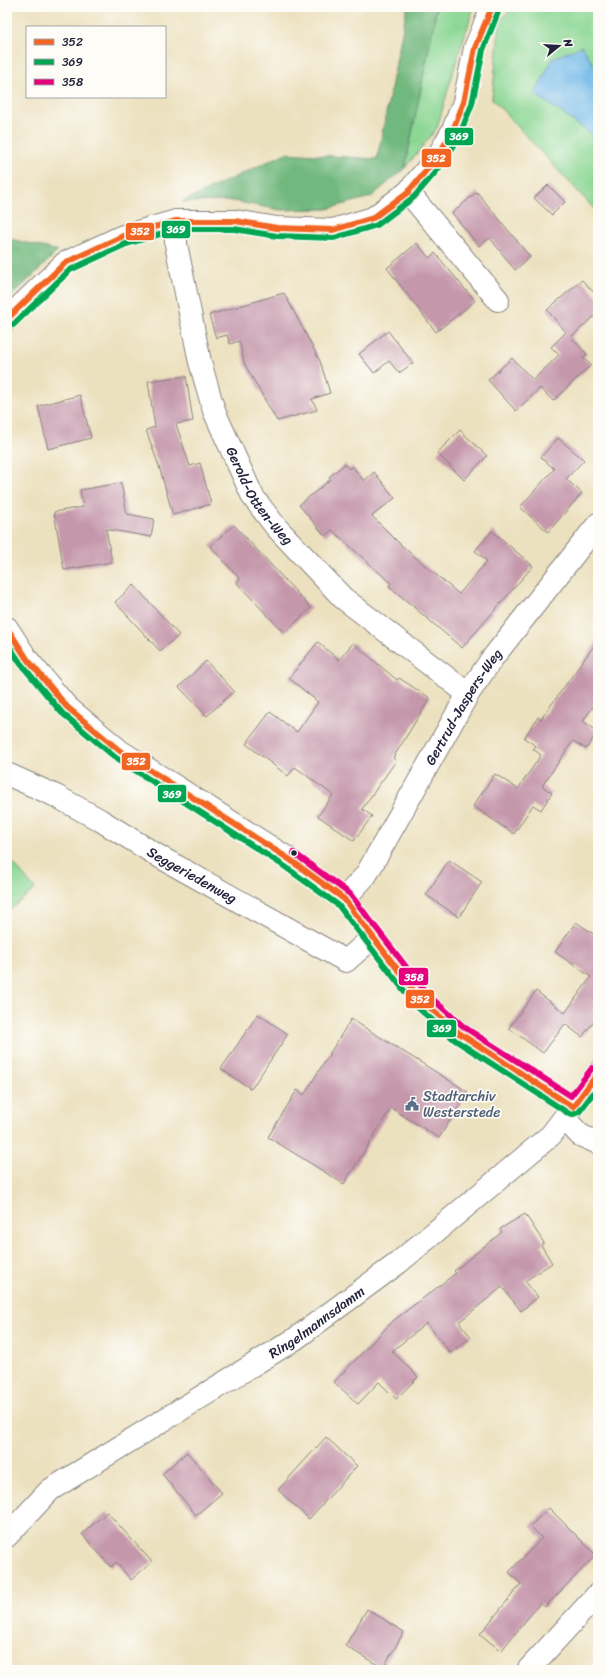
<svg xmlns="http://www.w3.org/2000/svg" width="605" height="1677" font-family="Sriracha,sans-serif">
  <rect width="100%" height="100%" fill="#fdfcf7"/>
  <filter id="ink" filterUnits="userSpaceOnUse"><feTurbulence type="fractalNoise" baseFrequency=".025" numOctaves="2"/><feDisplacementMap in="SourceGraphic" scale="8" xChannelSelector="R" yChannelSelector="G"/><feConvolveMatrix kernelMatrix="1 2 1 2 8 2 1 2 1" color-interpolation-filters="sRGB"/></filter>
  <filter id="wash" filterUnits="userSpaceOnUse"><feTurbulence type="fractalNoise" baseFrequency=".012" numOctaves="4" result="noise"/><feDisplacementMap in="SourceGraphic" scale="16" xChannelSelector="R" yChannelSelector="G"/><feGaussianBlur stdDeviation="0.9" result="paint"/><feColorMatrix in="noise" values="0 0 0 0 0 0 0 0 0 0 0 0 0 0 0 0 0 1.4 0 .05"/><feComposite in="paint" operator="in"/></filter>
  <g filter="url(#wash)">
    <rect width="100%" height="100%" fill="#ece1bf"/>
    <g fill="#8cd794" stroke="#577c68">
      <polygon points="437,7 474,7 454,69 437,128 405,168"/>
      <polygon points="512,7 598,7 598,213 492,99 500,21"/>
      <polygon points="7,288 17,291 7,301"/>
      <polygon points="7,856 35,889 7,912"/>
    </g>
    <g fill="#71b87e" stroke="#4a6d5c">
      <polygon points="407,7 437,7 405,168 371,197 327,209 280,210 233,201 182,202 286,153 377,159"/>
      <polygon points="7,238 58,251 17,291 7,288"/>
    </g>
    <polygon fill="#71b9e9" stroke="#4a6e92" points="582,46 598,72 598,139 535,94 553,58"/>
    <g id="blocks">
      <g fill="#c497ab">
        <polygon points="548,185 565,202 552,215 534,198"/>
        <polygon points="477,192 530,257 515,270 490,238 479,246 452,213"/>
        <polygon points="417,243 429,258 435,253 475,301 436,332 387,268"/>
        <polygon points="582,280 598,297 598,313 571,337 587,354 583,358 591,365 553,401 540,388 516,411 488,380 512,358 533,380 559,355 551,347 566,332 547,310"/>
        <polygon points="284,293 320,361 330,393 312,399 317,410 277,421 245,365 239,341 230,344 227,335 216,338 209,315"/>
        <polygon points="388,331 413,363 399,373 389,361 374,373 359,354"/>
        <polygon points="186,376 193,421 176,424 190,466 200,463 211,504 173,515 159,466 146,430 155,427 148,381"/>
        <polygon points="80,395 91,438 48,449 38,406"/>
        <polygon points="460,430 487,456 464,480 437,453"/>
        <polygon points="558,438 584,460 566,479 582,493 548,532 520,507 554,469 541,457"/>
        <polygon points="345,464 349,469 352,466 364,481 374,472 395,498 372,516 402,546 459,594 487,561 475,551 492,531 533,566 462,648 389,586 391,583 332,530 325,536 299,505 331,479 329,477"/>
        <polygon points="121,483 127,514 154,519 151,537 106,529 112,562 64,570 54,512 83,507 80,490"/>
        <polygon points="234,525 311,608 284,633 237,583 240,579 210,546"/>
        <polygon points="134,585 179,635 160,651 115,602"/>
        <polygon points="598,640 598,700 583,721 598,732 586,749 573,741 542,786 552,793 541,810 533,805 514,834 473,806 495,774 518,789 541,755 533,749 536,746 524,738 538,717 541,719"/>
        <polygon points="318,642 339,660 353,643 397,680 399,678 430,698 393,758 396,761 362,809 372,816 354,841 318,816 333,795 295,767 288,776 246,744 270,712 297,732 318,702 289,678"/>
        <polygon points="206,661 234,691 207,716 179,687"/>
        <polygon points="449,860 482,882 459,917 426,895"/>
        <polygon points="576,922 598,937 598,1016 582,1037 565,1024 543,1053 509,1028 536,991 565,1013 591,977 555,952"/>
        <polygon points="258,1014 288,1034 251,1089 221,1069"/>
        <polygon points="351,1019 468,1092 439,1138 391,1108 344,1184 268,1137 297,1090 304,1095"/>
        <polygon points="525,1214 544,1243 541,1245 552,1263 525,1281 538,1297 521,1311 502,1287 459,1322 471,1337 450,1353 427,1323 392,1351 418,1377 396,1399 379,1382 358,1404 334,1382 393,1321 456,1273 454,1271 502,1232 500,1229"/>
        <polygon points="326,1437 357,1466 309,1519 278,1490"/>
        <polygon points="187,1452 222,1493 196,1515 162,1474"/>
        <polygon points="549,1508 596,1555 545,1607 540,1603 501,1651 480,1634 521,1584 509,1572 542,1538 530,1526"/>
        <polygon points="107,1512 152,1562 131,1580 116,1562 111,1567 82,1534"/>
        <polygon points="367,1609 404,1632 383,1668 345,1646"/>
      </g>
    </g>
  </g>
  <g filter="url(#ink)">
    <use href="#blocks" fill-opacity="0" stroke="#87827d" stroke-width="1"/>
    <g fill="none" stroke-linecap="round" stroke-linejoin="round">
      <g stroke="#87827d" stroke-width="24">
        <g id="minor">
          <polyline points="408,192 498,300"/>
          <path id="s1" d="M 176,221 L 176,244 L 200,362 L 214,411 L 253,497 L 276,527 L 343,598 L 468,694"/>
          <polyline points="7,319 65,263 123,236 176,221 235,221 277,228 333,230 373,218 408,192 438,156 453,130 464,102 475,48 492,7"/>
          <polyline points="7,628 27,659 67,707 120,751 289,859 344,899 421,1000 459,1033 573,1107"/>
          <path id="s2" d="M 7,774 L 56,796 L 100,820 L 160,857 L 346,961 L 372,938"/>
          <path id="s3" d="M 344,899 L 366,875 L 468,694 L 491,660 L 598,524"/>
          <polyline points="565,1119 580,1135 598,1143"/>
          <path id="s4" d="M 7,1536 L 50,1490 L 295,1339 L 398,1263 L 551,1135 L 598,1073"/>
          <polyline points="528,1670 598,1594"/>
        </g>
      </g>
      <use href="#minor" stroke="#fff" stroke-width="22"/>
      <g stroke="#fdfcf7" stroke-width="9">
        <g id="bus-1">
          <polyline points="7,319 65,263 123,236 176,221 235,221 277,228 333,230 373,218 408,192 438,156 453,130 464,102 475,48 492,7"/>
          <polyline points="7,628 27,659 67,707 120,751 289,859 344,899 421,1000 459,1033 573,1107"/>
          <polyline points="573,1107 598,1073"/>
        </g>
      </g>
      <g stroke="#fdfcf7" stroke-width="9">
        <g id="bus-2">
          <polyline points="13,325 70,270 126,244 177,229 234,229 277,236 334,238 377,225 414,197 445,161 460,134 472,104 483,50 499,10"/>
          <polyline points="7,643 21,664 62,713 116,758 284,866 338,905 416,1006 455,1040 571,1115 579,1112 598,1087"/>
        </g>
      </g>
      <g stroke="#fdfcf7" stroke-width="9">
        <polyline id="bus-3" points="294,853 350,894 427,994 464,1027 571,1096 592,1068"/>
      </g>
      <use href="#bus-1" stroke="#f26522" stroke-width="6"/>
      <use href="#bus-2" stroke="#00a651" stroke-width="6"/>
      <use href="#bus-3" stroke="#e5007d" stroke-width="6"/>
    </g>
  </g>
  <defs>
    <g id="civic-bare" transform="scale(1.08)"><path d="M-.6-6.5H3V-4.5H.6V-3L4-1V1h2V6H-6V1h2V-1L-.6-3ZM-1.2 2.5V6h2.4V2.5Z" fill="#5c6f8a" stroke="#fdfcf7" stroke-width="2.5" paint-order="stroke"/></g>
  </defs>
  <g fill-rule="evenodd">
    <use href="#civic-bare" x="412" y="1104"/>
  </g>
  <circle fill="#22223b" stroke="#fdfcf7" stroke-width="1.5" cx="294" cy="853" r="3.5"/>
  <g text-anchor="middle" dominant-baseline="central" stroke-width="3.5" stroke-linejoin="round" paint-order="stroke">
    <g font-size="14" fill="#22223b" stroke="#fdfcf7">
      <text stroke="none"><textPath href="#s1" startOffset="291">Gerold-Otten-Weg</textPath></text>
      <text stroke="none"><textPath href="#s3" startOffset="227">Gertrud-Jaspers-Weg</textPath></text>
      <text stroke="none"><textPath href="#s2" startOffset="211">Seggeriedenweg</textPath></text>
      <text stroke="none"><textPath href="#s4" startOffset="378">Ringelmannsdamm</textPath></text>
    </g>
    <g font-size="14" fill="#4e5e75" stroke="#fdfcf7" text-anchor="start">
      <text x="423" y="1096">Stadtarchiv<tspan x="423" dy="16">Westerstede</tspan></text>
    </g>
  </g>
  <g stroke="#fdfcf7" stroke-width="1.5">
    <rect x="444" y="127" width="30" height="19" rx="4" fill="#00a651"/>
    <rect x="421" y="148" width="31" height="20" rx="4" fill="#f26522"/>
    <rect x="161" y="220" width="30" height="19" rx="4" fill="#00a651"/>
    <rect x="125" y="222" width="30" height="19" rx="4" fill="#f26522"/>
    <rect x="121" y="752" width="30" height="19" rx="4" fill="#f26522"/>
    <rect x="157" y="784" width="30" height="19" rx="4" fill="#00a651"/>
    <rect x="398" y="967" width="31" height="19" rx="4" fill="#e5007d"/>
    <rect x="405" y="989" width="30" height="20" rx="4" fill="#f26522"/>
    <rect x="426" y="1019" width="31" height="19" rx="4" fill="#00a651"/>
  </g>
  <g font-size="11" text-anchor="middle" font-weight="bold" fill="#fff">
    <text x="459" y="140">369</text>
    <text x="436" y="162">352</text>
    <text x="176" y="233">369</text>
    <text x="140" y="235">352</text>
    <text x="136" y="765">352</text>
    <text x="172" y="798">369</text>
    <text x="414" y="981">358</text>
    <text x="420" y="1003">352</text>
    <text x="442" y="1032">369</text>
  </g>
  <rect width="605" height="1677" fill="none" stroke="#fdfcf7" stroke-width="24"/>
  <rect x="26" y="26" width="140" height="72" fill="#fdfcf7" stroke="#a5a5ac"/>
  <rect x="34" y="39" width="20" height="6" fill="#f26522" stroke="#a5a5ac"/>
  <text x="62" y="46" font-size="12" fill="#22223b">352</text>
  <rect x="34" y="59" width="20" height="6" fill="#00a651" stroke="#a5a5ac"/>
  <text x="62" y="66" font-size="12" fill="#22223b">369</text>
  <rect x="34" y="79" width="20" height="6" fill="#e5007d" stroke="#a5a5ac"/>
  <text x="62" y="86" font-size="12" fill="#22223b">358</text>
  <g transform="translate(559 46) rotate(72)" stroke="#fdfcf7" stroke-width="3" paint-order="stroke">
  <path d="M0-3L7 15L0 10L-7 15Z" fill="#22223b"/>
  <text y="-6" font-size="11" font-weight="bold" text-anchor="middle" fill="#22223b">N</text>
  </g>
</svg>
